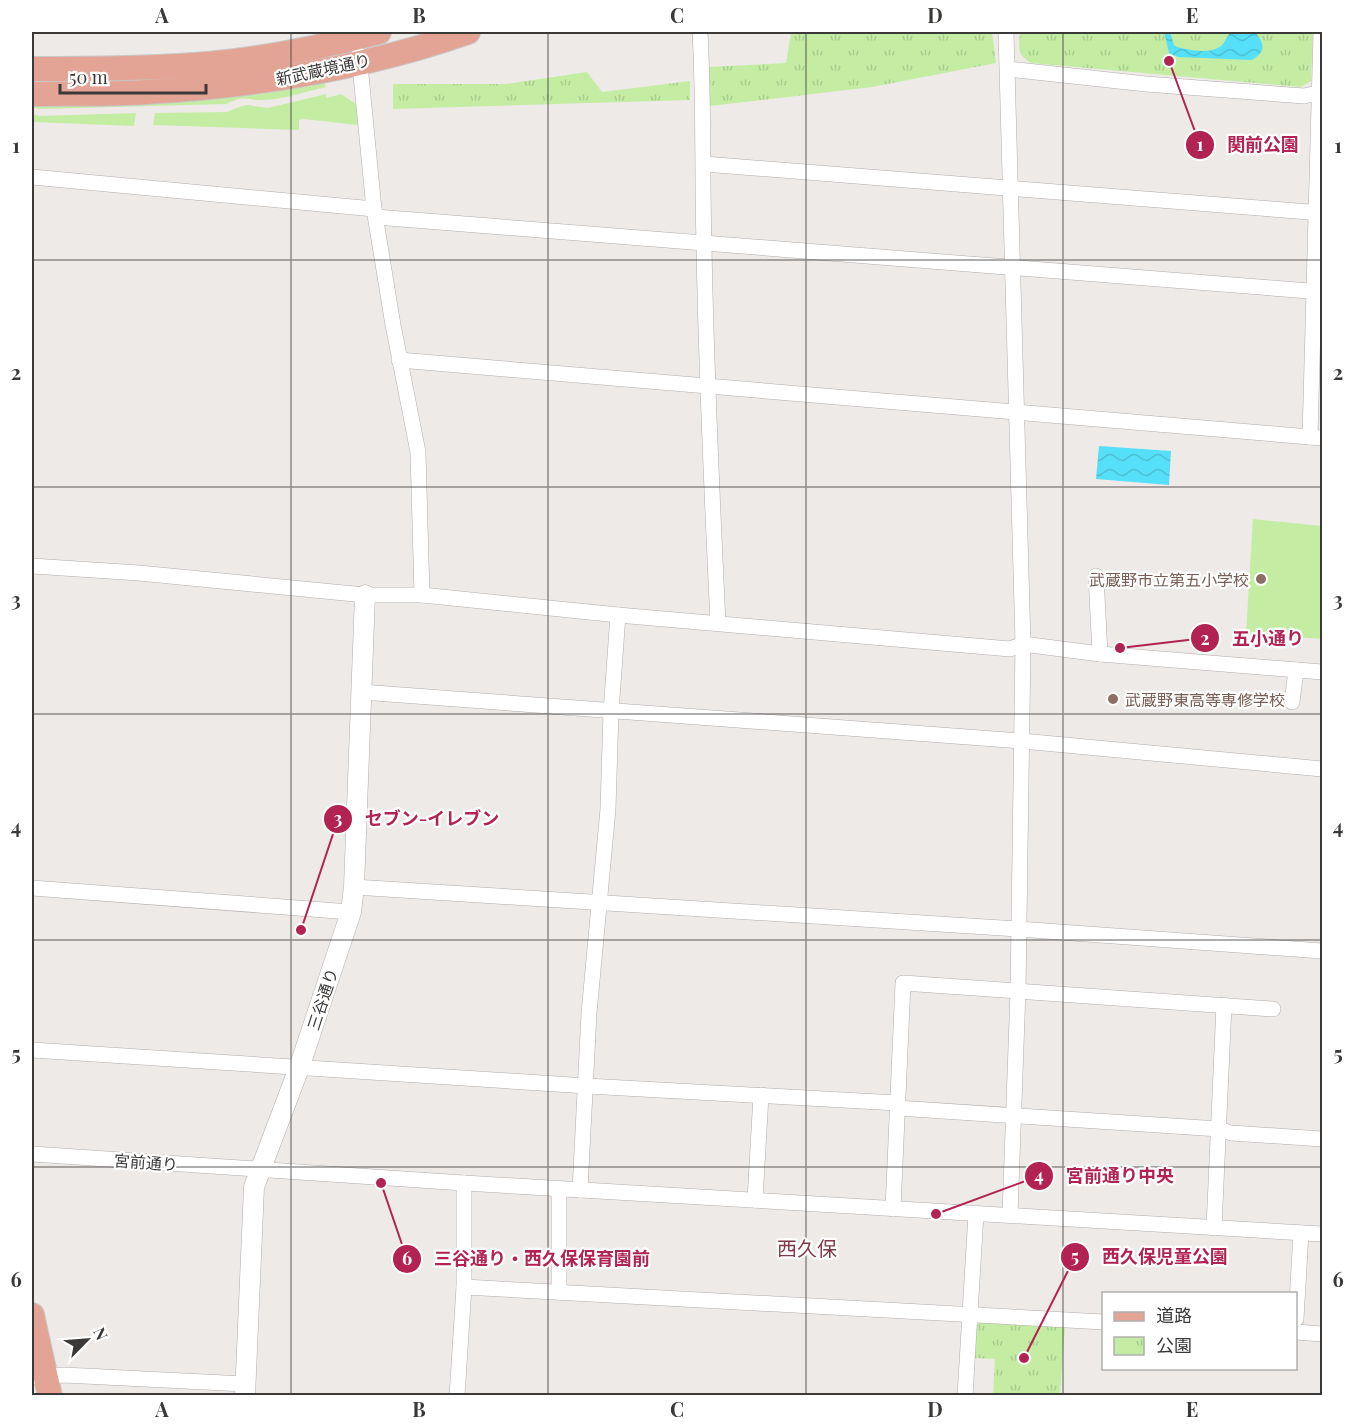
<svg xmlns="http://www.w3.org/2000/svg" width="1354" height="1427" font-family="'Playfair Display','Noto Sans JP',serif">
  <defs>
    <pattern id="park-tufts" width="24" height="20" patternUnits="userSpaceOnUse" patternTransform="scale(1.5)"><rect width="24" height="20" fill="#c4eda3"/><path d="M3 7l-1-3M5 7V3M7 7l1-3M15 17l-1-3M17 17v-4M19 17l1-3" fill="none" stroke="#a9cc8d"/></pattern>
    <pattern id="water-waves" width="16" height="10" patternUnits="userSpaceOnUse" patternTransform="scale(1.5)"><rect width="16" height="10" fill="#55dff8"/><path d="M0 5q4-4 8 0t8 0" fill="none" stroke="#4bc0d5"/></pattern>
  </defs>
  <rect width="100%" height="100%" fill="#eeeae8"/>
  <g fill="#c4eda3">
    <path d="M 323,80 L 326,87 C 308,91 281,100 264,100 C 245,101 247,94 226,104 L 39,109 L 32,107 L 32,103 Z"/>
    <polygon points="326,94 327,98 341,94 356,104 358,125 304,119 299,120 299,130 153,125 155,113 227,112 242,106 248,105 268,108"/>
    <polygon points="136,113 134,126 32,122 32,114 40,116"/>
    <polygon points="1253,519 1322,526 1322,639 1246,633"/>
  </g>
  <g fill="url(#park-tufts)">
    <polygon points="791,32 992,32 996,63 872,87 710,106 708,67 786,63"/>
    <path d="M 1020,32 L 1313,32 L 1311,81 L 1301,87 L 1031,63 C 1016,54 1019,48 1020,32 Z"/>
    <polygon points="587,72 602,92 690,81 690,100 393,109 393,84 507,84"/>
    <polygon points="983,1321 1065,1326 1060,1395 993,1395 995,1359 973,1358 975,1326"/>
  </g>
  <g fill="url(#water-waves)">
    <path d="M 1164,32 L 1170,32 L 1174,45 L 1177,47 C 1189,50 1212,55 1222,45 C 1225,42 1228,35 1230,32 L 1255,32 C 1265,45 1266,51 1252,60 L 1178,57 L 1169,53 Z"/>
    <polygon points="1099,446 1171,451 1169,485 1096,479"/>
  </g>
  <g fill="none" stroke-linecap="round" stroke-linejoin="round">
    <g stroke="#b1adab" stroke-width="16">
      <g id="minor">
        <path d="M 700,32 C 704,103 702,174 704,245 C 706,371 712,497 718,623"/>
        <polyline points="1006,32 1023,644 1018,990 1010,1215"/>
        <polyline points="359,55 374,209 393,325 418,452 422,595"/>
        <polyline points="1008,69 1146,84 1304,96 1322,92"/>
        <polyline points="704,164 1322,213"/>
        <polyline points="32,177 374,209"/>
        <polyline points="376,217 1322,292"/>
        <polyline points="399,360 1322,438"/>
        <polyline points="1310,437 1321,32"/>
        <polyline points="32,566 139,573 365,595 422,595 618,615 1010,649 1023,644 1100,654 1322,672"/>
        <polyline points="1096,576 1100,654"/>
        <polyline points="361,692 1022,741 1322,769"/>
        <polyline points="1292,702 1296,670"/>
        <polyline points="354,887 1018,929 1322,951"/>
        <polyline points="32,888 351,912"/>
        <polyline points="32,1050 587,1086 897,1103"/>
        <polyline points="897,1108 1219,1129 1231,1133 1322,1139"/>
        <polyline points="32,1154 464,1183 1322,1234"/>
        <polyline points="559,1189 559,1292"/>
        <polyline points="580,1190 589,1013 608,809 611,712 618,615"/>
        <polyline points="755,1200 761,1095"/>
        <polyline points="893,1209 903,983 1273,1009"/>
        <polyline points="1214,1228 1224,1005"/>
        <polyline points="464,1287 1104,1322"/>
        <polyline points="1296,1319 1301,1233"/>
        <polyline points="1296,1332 1322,1334"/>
        <polyline points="32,1376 64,1375 245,1384"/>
        <polyline points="457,1396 464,1287 464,1183"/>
        <polyline points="965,1396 976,1214"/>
      </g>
    </g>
    <g stroke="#b1adab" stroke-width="21">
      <polyline id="tertiary" points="245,1396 254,1187 299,1068 351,912 354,887 365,595"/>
    </g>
    <g stroke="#c8c8c7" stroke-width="26">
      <g id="primary">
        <path d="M 32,69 C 85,69 139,69 193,65 C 255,61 319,48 379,32"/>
        <path d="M 32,94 C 69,93 108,95 146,92 C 254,86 365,68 468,32"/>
        <polyline points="32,1315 50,1396"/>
      </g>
    </g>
    <use href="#minor" stroke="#fff" stroke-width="15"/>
    <use href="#tertiary" stroke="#fff" stroke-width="20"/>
    <use href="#primary" stroke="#e3a495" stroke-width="24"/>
  </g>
  <path fill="none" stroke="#3a3938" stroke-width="1.5" stroke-opacity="0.55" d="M 291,32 L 291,1396M 548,32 L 548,1396M 806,32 L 806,1396M 1063,32 L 1063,1396M 32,260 L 1322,260M 32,487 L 1322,487M 32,714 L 1322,714M 32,940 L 1322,940M 32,1167 L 1322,1167"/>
  <g fill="#8d6e63" stroke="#fff" stroke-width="2">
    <circle cx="1261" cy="579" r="6"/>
    <circle cx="1113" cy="699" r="6"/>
  </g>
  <g text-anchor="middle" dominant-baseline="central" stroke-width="4.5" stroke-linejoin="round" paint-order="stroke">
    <g font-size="16" fill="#3a3938" stroke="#fff">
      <text transform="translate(323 69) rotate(-12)">新武蔵境通り</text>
      <text transform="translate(322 999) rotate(-72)">三谷通り</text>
      <text transform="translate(146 1162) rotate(4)">宮前通り</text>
    </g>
    <g font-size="16" fill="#785e54" stroke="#fff" text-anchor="end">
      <text x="1249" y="579">武蔵野市立第五小学校</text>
      <text x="1125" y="699" text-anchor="start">武蔵野東高等専修学校</text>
    </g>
    <g font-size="20" fill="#81394a" stroke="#fff">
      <text x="807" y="1247">西久保</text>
    </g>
  </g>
  <path fill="none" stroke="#b22252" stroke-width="2" d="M1169 61L1200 145M1120 648L1205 638M301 930L338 819M936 1214L1039 1176M1024 1358L1075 1257M381 1183L407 1259"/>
  <g fill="#b22252" stroke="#fff" stroke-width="2">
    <circle cx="1169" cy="61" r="6"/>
    <circle cx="1120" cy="648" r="6"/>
    <circle cx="301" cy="930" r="6"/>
    <circle cx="936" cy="1214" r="6"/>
    <circle cx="1024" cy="1358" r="6"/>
    <circle cx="381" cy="1183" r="6"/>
    <circle cx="1200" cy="145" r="15"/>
    <circle cx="1205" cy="638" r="15"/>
    <circle cx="338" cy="819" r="15"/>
    <circle cx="1039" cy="1176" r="15"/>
    <circle cx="1075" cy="1257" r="15"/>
    <circle cx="407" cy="1259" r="15"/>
  </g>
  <g font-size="18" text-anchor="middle" font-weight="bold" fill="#fff">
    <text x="1200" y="151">1</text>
    <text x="1205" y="645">2</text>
    <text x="338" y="825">3</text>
    <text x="1039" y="1182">4</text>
    <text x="1075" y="1263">5</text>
    <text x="407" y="1265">6</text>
  </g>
  <g font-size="18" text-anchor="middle" font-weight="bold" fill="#b22252" stroke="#fff" stroke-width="4.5" stroke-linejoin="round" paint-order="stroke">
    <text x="1263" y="151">関前公園</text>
    <text x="1268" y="645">五小通り</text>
    <text x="432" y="825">セブン-イレブン</text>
    <text x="1120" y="1182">宮前通り中央</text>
    <text x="1165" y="1263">西久保児童公園</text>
    <text x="542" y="1265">三谷通り・西久保保育園前</text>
  </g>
  <rect width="1354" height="1427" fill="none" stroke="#ffffff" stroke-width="66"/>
  <rect x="1102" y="1292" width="195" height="78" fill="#ffffff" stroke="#b0b0af" stroke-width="1.5"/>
  <rect x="1114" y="1312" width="30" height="9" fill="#e3a495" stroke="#b0b0af" stroke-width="1.5"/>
  <text x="1156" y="1322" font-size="18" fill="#3a3938">道路</text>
  <rect x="1114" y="1337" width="30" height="18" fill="url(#park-tufts)" stroke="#b0b0af" stroke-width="1.5"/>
  <text x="1156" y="1352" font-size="18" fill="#3a3938">公園</text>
  <g transform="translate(87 1340) rotate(65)" stroke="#ffffff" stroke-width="4.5" paint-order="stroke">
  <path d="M0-4.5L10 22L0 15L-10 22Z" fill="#3a3938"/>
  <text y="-9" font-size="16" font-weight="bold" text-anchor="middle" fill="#3a3938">N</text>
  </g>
  <path d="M60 84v9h146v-9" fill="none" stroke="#3a3938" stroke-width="3"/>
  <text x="69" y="84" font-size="18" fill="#3a3938" stroke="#ffffff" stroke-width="4.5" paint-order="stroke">50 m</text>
  <rect x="33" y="33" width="1288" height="1361" fill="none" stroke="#3a3938" stroke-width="2"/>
  <g font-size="20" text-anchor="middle" font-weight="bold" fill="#3a3938">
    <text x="162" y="23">A</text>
    <text x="419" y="23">B</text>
    <text x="677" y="23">C</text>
    <text x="935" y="23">D</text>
    <text x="1192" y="23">E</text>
    <text x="16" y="153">1</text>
    <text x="1338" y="153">1</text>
    <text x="16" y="380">2</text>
    <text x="1338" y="380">2</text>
    <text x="16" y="607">3</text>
    <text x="1338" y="607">3</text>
    <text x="16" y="834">4</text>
    <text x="1338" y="834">4</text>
    <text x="16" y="1061">5</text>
    <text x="1338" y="1061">5</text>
    <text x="16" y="1287">6</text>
    <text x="1338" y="1287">6</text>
    <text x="162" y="1417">A</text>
    <text x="419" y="1417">B</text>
    <text x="677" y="1417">C</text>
    <text x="935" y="1417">D</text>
    <text x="1192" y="1417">E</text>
  </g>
</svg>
